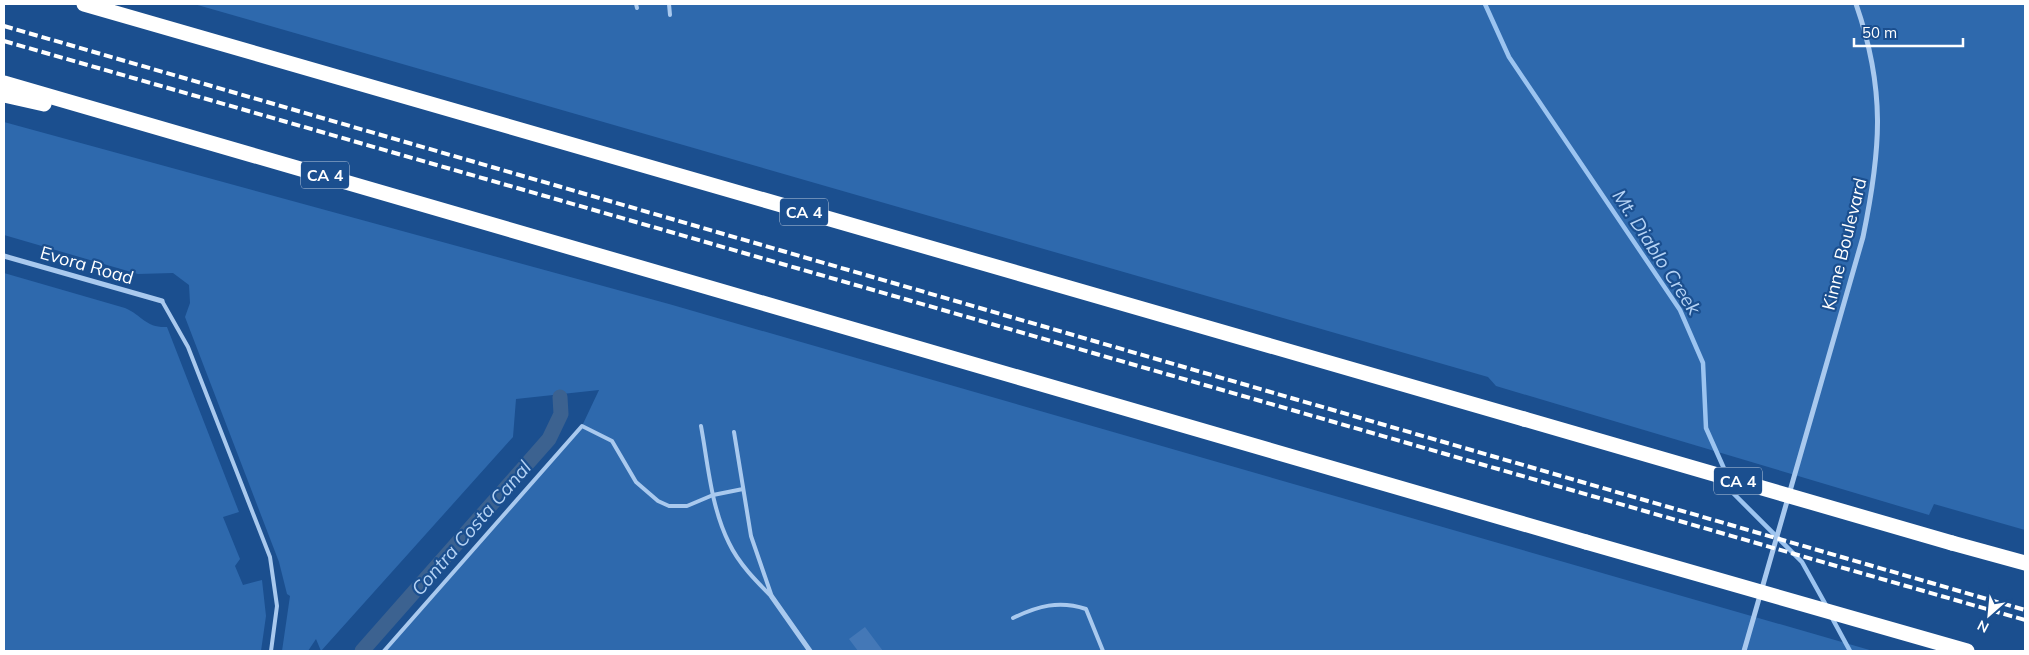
<svg xmlns="http://www.w3.org/2000/svg" width="2029" height="655" font-family="Mulish,sans-serif">
  <rect width="100%" height="100%" fill="#1b4f8f"/>
  <g fill="#2e69ad">
    <polygon points="194,4 2025,4 2025,530 1934,504 1929,515 1496,386 1488,377"/>
    <polygon points="4,122 669,304 1873,651 384,651 582,426 599,390 516,399 513,437 321,651 316,639 308,651 282,651 290,596 287,594 279,562 185,317 190,303 189,285 173,273 138,274 4,235"/>
    <path d="M 4,273 L 125,308 C 143,316 146,328 167,327 L 239,512 L 223,517 L 240,559 L 235,566 L 243,585 L 262,580 L 266,616 L 261,651 L 4,651 Z"/>
  </g>
  <g fill="none" stroke-linecap="round" stroke-linejoin="round">
    <g stroke="#9cc4f0" stroke-width="4.5">
      <polyline points="1485,4 1509,57 1680,310 1703,363 1706,428 1726,473"/>
      <polyline points="1730,483 1734,494 1802,562 1827,607"/>
      <polyline points="1831,616 1850,651"/>
    </g>
    <polyline stroke="#3c6290" stroke-width="15" points="362,651 549,439 561,414 560,397"/>
  </g>
  <polygon fill="#4478b7" points="865,627 883,651 858,651 849,639"/>
  <g fill="none" stroke-linecap="round" stroke-linejoin="round">
    <g stroke="#a9c9ee" stroke-width="4">
      <polyline points="636,4 637,8"/>
      <polyline points="669,4 670,15"/>
      <polyline points="162,301 188,347 270,557 277,606 271,651"/>
      <path d="M 701,426 C 708,464 711,507 729,543 C 739,564 756,581 772,597 L 751,536 L 734,432"/>
      <path d="M 1013,618 C 1038,606 1059,600 1086,609 L 1103,651"/>
      <polyline points="384,651 582,426 612,441 636,482 658,501 669,506 687,506 713,495 743,489"/>
    </g>
    <g stroke="#a9c9ee" stroke-width="5">
      <polyline points="4,256 162,301"/>
      <polyline points="772,597 810,651"/>
      <path d="M 1744,651 L 1863,237 C 1881,150 1886,90 1856,4"/>
    </g>
    <g stroke="#fff" stroke-width="15">
      <polyline points="84,4 1524,419"/>
      <polyline points="4,83 1586,542"/>
      <polyline points="4,95 44,104"/>
      <polyline points="1952,543 2025,563"/>
    </g>
    <g stroke="#fff" stroke-width="4" stroke-dasharray="9 4" stroke-linecap="butt">
      <polyline points="4,26 2025,610"/>
      <polyline points="4,41 2025,620"/>
    </g>
    <g stroke="#fff" stroke-width="15">
      <polyline points="1524,419 1952,543"/>
      <polyline points="1586,542 1967,651"/>
    </g>
  </g>
  <g text-anchor="middle" dominant-baseline="central" stroke-width="4.5" stroke-linejoin="round" paint-order="stroke">
    <g fill="#1b4f8f" stroke="#bbcadd" stroke-width="1">
      <rect x="301" y="161.5" width="48" height="27" rx="4"/>
      <rect x="780" y="198.5" width="48" height="27" rx="4"/>
      <rect x="1714" y="467.5" width="48" height="27" rx="4"/>
    </g>
    <g font-size="16" font-weight="bold" fill="#fff">
      <text x="325" y="175">CA 4</text>
      <text x="804" y="212">CA 4</text>
      <text x="1738" y="481">CA 4</text>
    </g>
    <g font-size="18" fill="#fff" stroke="#1b4f8f">
      <text transform="translate(1844 244) rotate(-76)">Kinne Boulevard</text>
      <text transform="translate(87 265) rotate(16)">Evora Road</text>
    </g>
    <g font-size="19" font-style="italic" fill="#b5d3f5" stroke="#1b4f8f">
      <text transform="translate(1657 252) rotate(57)">Mt. Diablo Creek</text>
      <text transform="translate(471 528) rotate(-49)">Contra Costa Canal</text>
    </g>
  </g>
  <rect width="2029" height="655" fill="none" stroke="#ffffff" stroke-width="10"/>
  <g transform="translate(1989 615) rotate(207)" stroke="#1b4f8f" stroke-width="4" paint-order="stroke">
  <path d="M0-4L9 19L0 12L-9 19Z" fill="#ffffff"/>
  <text y="-8" font-size="14" font-weight="bold" text-anchor="middle" fill="#ffffff">N</text>
  </g>
  <path d="M1854 38v8h109v-8" fill="none" stroke="#ffffff" stroke-width="2.5"/>
  <text x="1862" y="38" font-size="15" fill="#ffffff" stroke="#1b4f8f" stroke-width="4" paint-order="stroke">50 m</text>
</svg>
